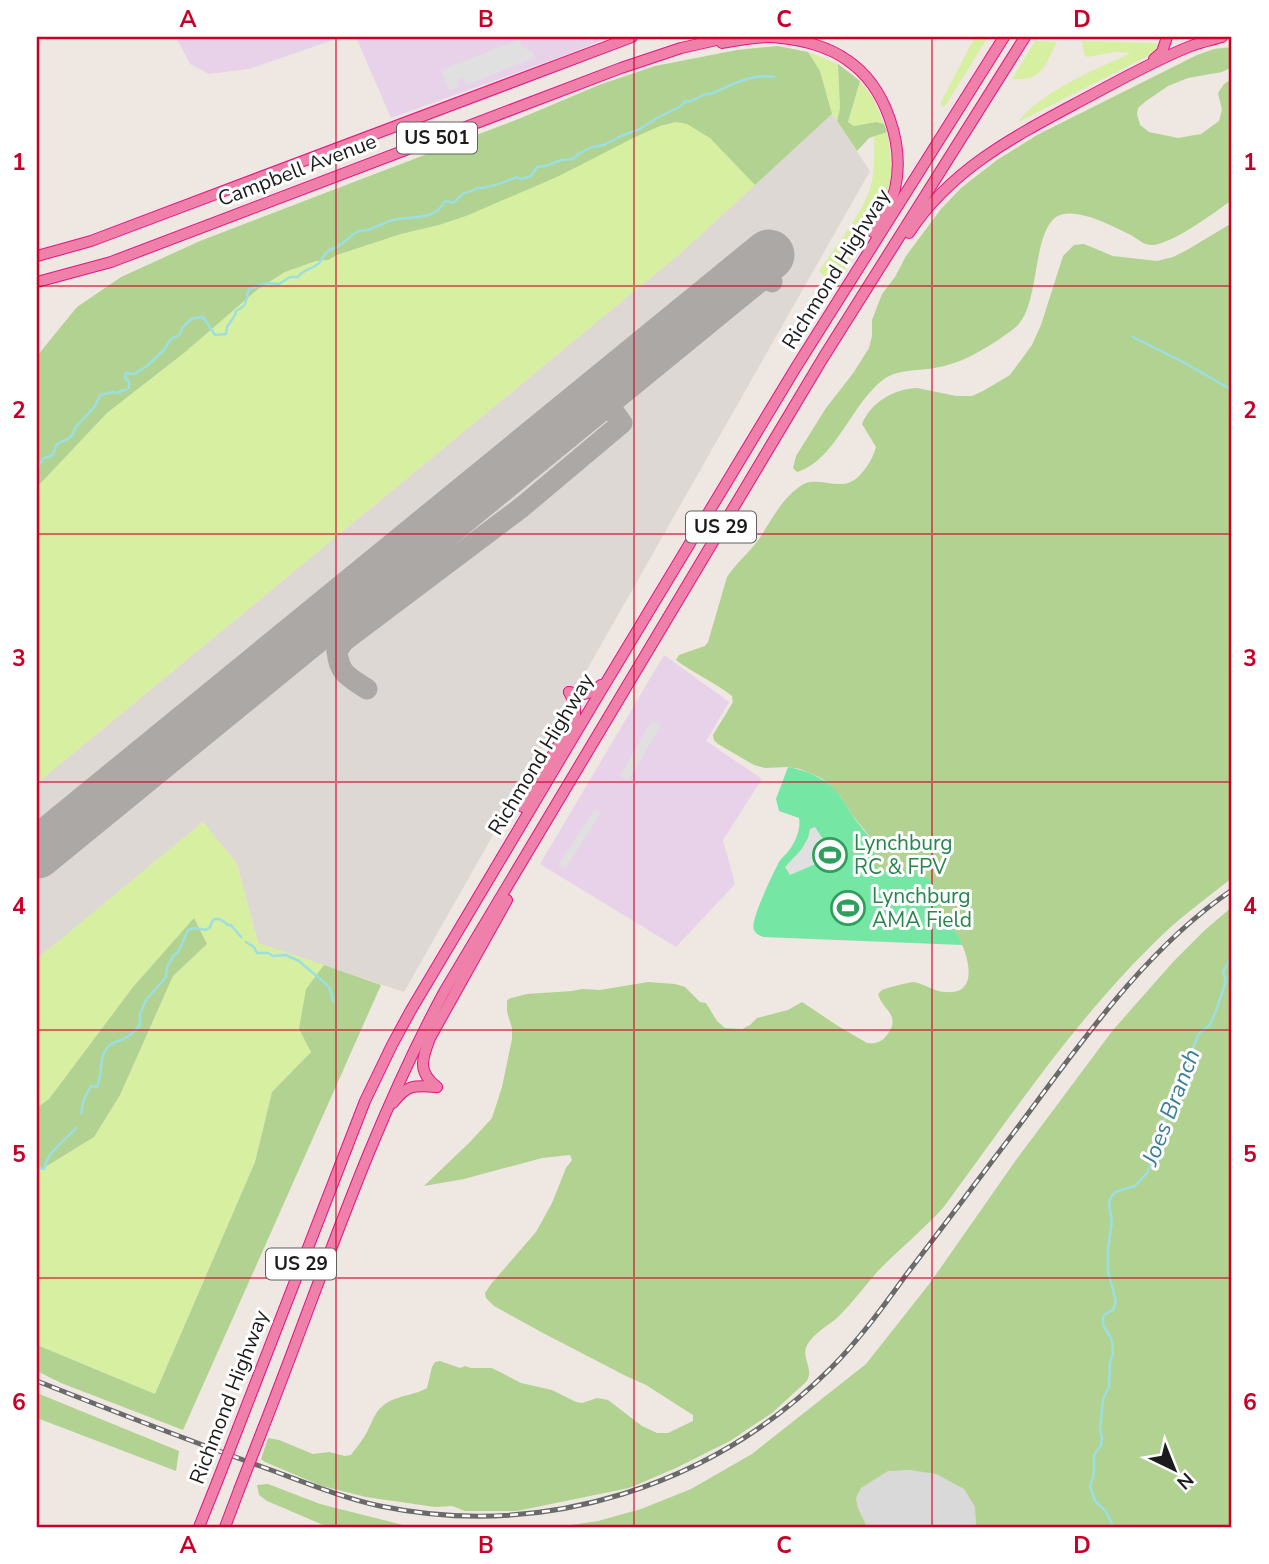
<svg xmlns="http://www.w3.org/2000/svg" width="1269" height="1564" font-family="'Nunito Sans',sans-serif">
  <rect width="100%" height="100%" fill="#efe7e1"/>
  <polygon fill="#dad9d9" points="888,1470 909,1470 936,1474 964,1489 975,1507 976,1527 867,1527 858,1508 856,1498 861,1488"/>
  <g fill="#e8d2e9">
    <polygon points="179,37 342,37 249,69 209,74 190,64 178,41"/>
    <polygon points="356,37 611,37 568,54 391,118"/>
    <polygon points="664,655 729,702 706,741 762,779 723,840 735,884 676,947 540,864"/>
  </g>
  <polygon fill="#ddd8d3" points="832,114 870,171 404,992 258,943 237,864 203,822 37,959 37,783 683,251"/>
  <g fill="#d6efa1">
    <polygon points="975,37 988,37 945,106 941,107 941,102"/>
    <path d="M 1035,41 L 1057,42 C 1044,66 1044,81 1012,79 Z"/>
    <path d="M 1082,41 L 1153,43 L 1158,44 L 1157,50 L 1152,54 L 1018,122 C 1042,91 1096,69 1131,53 L 1115,52 L 1087,57 L 1084,53 Z"/>
    <polygon points="808,52 838,64 840,108 837,121 832,113 820,71"/>
    <polygon points="860,81 873,98 884,124 876,122 854,126 848,122"/>
    <path d="M 676,122 C 704,121 737,166 755,185 L 683,251 L 37,783 L 37,487 L 107,413 L 184,353 L 258,289 L 285,272 L 316,261 L 328,260 L 337,255 L 401,234 L 439,225 L 466,216 L 634,137 L 660,126 Z"/>
    <path d="M 887,132 C 890,149 893,165 890,182 C 885,208 852,255 838,280 L 831,282 L 819,271 C 836,246 866,210 872,181 C 875,166 874,151 874,136 Z"/>
    <polygon points="203,822 237,864 258,943 324,965 306,989 311,1052 272,1092 255,1162 155,1394 37,1345 37,1172 94,1137 120,1095 173,976 207,944 194,918 133,987 49,1099 37,1108 37,959"/>
  </g>
  <g fill="#b1d291">
    <polygon points="778,46 808,52 820,71 832,114 755,185 710,138 687,124 676,122 660,126 635,137 559,176 466,216 439,225 401,234 337,255 328,260 316,261 285,272 258,289 184,353 107,413 37,487 37,356 77,307 121,277 200,241 521,118 599,85 655,66 737,50"/>
    <path d="M 1232,47 L 1232,67 L 1222,72 L 1188,78 L 1168,86 L 1146,101 L 1138,108 L 1137,114 L 1140,125 L 1149,132 L 1178,138 L 1201,134 L 1219,121 L 1222,110 L 1218,93 L 1224,84 L 1232,79 L 1232,200 C 1212,214 1177,241 1154,245 C 1144,246 1138,239 1131,235 C 1113,226 1074,205 1056,217 C 1032,235 1040,301 1018,325 C 1013,330 1006,334 1001,338 C 980,352 960,364 934,368 C 919,371 901,369 887,377 C 852,400 837,460 797,472 L 793,468 L 796,456 L 826,408 L 854,372 L 869,348 L 872,336 L 872,320 L 882,294 L 895,277 L 906,256 L 941,209 L 961,188 L 997,160 L 1037,135 L 1197,55 L 1214,49 Z"/>
    <polygon points="838,64 860,81 848,122 854,126 876,122 884,124 887,132 869,138 857,151 837,121 840,108"/>
    <path d="M 1232,223 L 1232,878 C 1204,900 1175,921 1150,947 C 1071,1025 1009,1119 943,1208 C 922,1231 898,1250 877,1272 C 864,1287 852,1303 838,1317 C 829,1325 816,1332 809,1342 C 798,1356 816,1369 806,1382 L 772,1413 L 730,1441 L 676,1468 L 629,1488 L 517,1511 L 465,1511 L 452,1506 L 435,1507 L 366,1497 L 322,1486 L 265,1462 L 261,1459 L 268,1438 L 279,1440 L 313,1454 L 329,1452 L 345,1456 L 351,1455 C 356,1448 363,1440 367,1432 C 374,1419 375,1409 390,1401 C 402,1395 415,1395 427,1388 L 432,1367 L 435,1362 L 440,1361 L 460,1368 L 465,1366 L 471,1368 L 492,1368 L 521,1383 L 552,1390 L 576,1402 L 582,1403 L 597,1398 L 608,1400 L 642,1426 L 657,1433 L 668,1433 L 693,1421 L 693,1415 L 646,1385 L 626,1376 L 543,1333 L 494,1306 L 486,1298 L 485,1293 L 491,1284 L 536,1232 L 552,1203 L 566,1168 L 572,1160 L 570,1155 L 542,1158 L 464,1179 L 424,1186 L 470,1142 L 492,1118 L 502,1087 L 512,1039 L 512,1028 L 507,1012 L 507,1000 L 511,998 L 527,994 L 572,991 L 582,989 L 600,990 L 648,982 L 675,984 L 685,987 L 700,1002 L 706,1003 L 717,1021 L 725,1028 L 742,1029 L 750,1025 L 757,1018 L 788,1010 L 802,1002 L 838,1026 L 867,1043 C 876,1044 882,1042 887,1035 C 902,1015 883,1011 878,994 C 880,993 880,991 882,990 C 886,988 910,982 914,982 C 925,984 934,992 946,992 C 979,995 969,957 959,938 C 953,927 943,918 937,906 L 939,895 L 899,870 L 882,872 L 870,861 L 880,849 L 852,815 L 841,797 L 830,785 L 821,778 L 800,769 L 788,767 L 765,768 L 754,765 L 718,744 L 714,740 L 713,735 L 733,702 L 732,696 C 715,682 694,674 676,660 L 679,655 L 705,646 L 708,642 L 727,577 C 736,563 749,553 759,539 C 771,521 781,500 799,487 C 818,472 841,496 860,475 C 868,466 873,458 876,447 L 862,424 C 871,402 894,389 917,388 L 956,396 L 972,396 L 983,391 L 1010,375 L 1032,345 L 1041,325 L 1063,256 L 1074,245 L 1084,244 L 1113,256 L 1157,261 L 1173,257 L 1187,250 Z"/>
    <polygon points="1232,907 1232,1527 976,1527 975,1507 964,1489 936,1474 909,1470 888,1471 861,1488 856,1498 858,1508 867,1527 557,1527 598,1521 641,1509 691,1489 752,1454 866,1364 930,1283 1016,1160 1113,1030 1173,962 1206,929"/>
    <polygon points="194,918 207,944 173,976 120,1095 94,1137 37,1172 37,1108 49,1099 133,987"/>
    <polygon points="324,965 381,985 183,1430 61,1383 37,1371 37,1345 155,1394 255,1162 272,1092 311,1052 299,1029 306,989"/>
    <polygon points="37,1393 179,1451 176,1471 37,1418"/>
    <polygon points="268,1484 320,1504 407,1526 418,1527 328,1527 267,1501 259,1495 257,1485"/>
  </g>
  <path fill="#76e6a5" d="M 788,767 C 808,771 828,779 840,796 C 845,802 848,809 852,815 C 860,827 871,838 880,849 L 870,860 L 882,872 C 908,868 942,871 937,906 L 959,937 L 962,945 L 763,937 C 759,935 756,934 754,930 C 749,922 774,872 779,862 C 782,857 787,854 790,849 C 796,841 801,828 799,818 L 779,811 L 776,799 Z"/>
  <g fill="#e0e0e0">
    <polygon points="519,40 522,47 533,52 535,58 466,85 463,78 457,80 459,87 449,90 441,70"/>
    <polygon points="652,720 661,725 628,781 620,776"/>
    <polygon points="595,809 601,813 565,869 558,865"/>
    <polygon points="815,827 834,856 790,875 785,867 801,850 808,838 810,829"/>
  </g>
  <g fill="none" stroke-linecap="round" stroke-linejoin="round">
    <g stroke="#9cdfe1" stroke-width="2.5">
      <polyline points="1133,337 1185,363 1232,390"/>
      <path d="M 37,468 L 44,458 L 52,456 L 57,444 L 68,439 L 73,434 L 75,428 L 95,406 L 100,395 L 113,392 L 117,393 L 129,388 L 129,382 L 125,378 L 126,373 L 134,374 L 147,366 L 164,350 L 171,339 L 179,335 L 183,327 L 191,319 L 203,317 L 215,335 L 226,334 L 227,327 L 235,315 L 236,311 C 250,304 244,300 249,289 L 267,283 L 279,284 L 290,277 L 298,277 C 303,269 314,269 320,262 C 322,259 323,256 326,253 C 330,249 335,248 340,245 C 346,241 351,235 357,232 C 360,230 364,231 368,230 C 376,227 384,223 393,220 C 412,215 434,222 445,201 C 458,205 454,200 463,194 C 468,191 472,192 477,188 C 487,189 507,181 517,177 L 521,179 L 531,176 L 537,167 L 546,166 L 561,160 L 573,159 L 578,154 L 592,147 L 604,145 L 621,136 L 640,129 L 657,118 L 681,106 L 685,101 C 693,102 695,99 701,96 C 709,92 705,96 713,93 C 732,85 752,73 774,77"/>
      <polyline points="246,942 254,947 257,953 268,953 273,956 286,955 299,961 327,985 331,991 333,1001"/>
      <path d="M 81,1113 L 84,1099 L 91,1086 L 97,1087 C 102,1076 99,1064 104,1053 C 110,1040 118,1043 127,1037 C 132,1034 136,1029 140,1025 L 140,1014 L 146,1000 L 166,977 L 167,967 L 174,955 L 179,951 L 188,930 L 194,928 L 206,930 L 210,927 L 213,920 C 219,917 223,921 228,925 L 231,925 L 241,937"/>
      <path d="M 37,1168 L 44,1169 C 46,1165 46,1161 48,1158 C 53,1149 68,1137 76,1128"/>
      <polyline points="1114,1527 1105,1510 1095,1501 1090,1486 1094,1473 1094,1455 1101,1445 1102,1437 1100,1430 1103,1399 1109,1387 1110,1363 1113,1353 1112,1340 1103,1325 1103,1319 1104,1315 1113,1310 1116,1301 1108,1272 1108,1249 1112,1221 1109,1206 1110,1199 1115,1192 1135,1186 1147,1173 1153,1159 1155,1148 1164,1131 1166,1106 1174,1094 1199,1033 1209,1026 1216,1011 1226,981 1223,972 1232,956"/>
    </g>
    <g stroke="#aca8a6" stroke-width="21">
      <polyline points="759,264 772,282"/>
      <polyline points="319,622 331,618 335,618 341,626 337,651"/>
      <path d="M 367,689 C 349,677 339,674 337,651 L 344,641 L 522,507 L 622,423 L 600,393"/>
    </g>
    <polyline stroke="#aca8a6" stroke-width="51" points="37,853 769,255"/>
    <g stroke="#e71385" stroke-width="12">
      <g id="highway">
        <path d="M 722,43 C 741,40 763,35 781,38 C 803,40 829,47 847,60 C 886,86 905,145 895,189 C 891,204 881,219 873,232"/>
        <polyline points="1154,59 1162,52 1167,37"/>
        <path d="M 909,233 C 952,167 1019,134 1086,98 C 1120,80 1155,60 1191,46 C 1201,42 1212,40 1222,37"/>
        <polyline points="37,256 91,241 632,37"/>
        <polyline points="37,282 111,262 621,68 681,48 730,37"/>
        <path d="M 569,692 C 584,695 588,696 601,685"/>
        <polyline points="523,807 575,716 575,704 569,692"/>
        <path d="M 437,1087 C 417,1072 422,1059 430,1038 L 507,900"/>
        <path d="M 393,1103 C 407,1084 415,1085 437,1087"/>
        <polyline points="238,1428 365,1101 392,1045 411,1010 593,704 795,369 1004,37"/>
        <path d="M 260,1436 C 319,1287 368,1133 444,992 L 823,358 L 1025,37"/>
        <polyline points="199,1527 217,1482"/>
        <polyline points="225,1527 239,1490"/>
      </g>
    </g>
    <use href="#highway" stroke="#ee80aa" stroke-width="10"/>
    <g stroke="#6a6a6a" stroke-width="5">
      <path id="rail" d="M 37,1381 C 110,1410 185,1439 260,1466 C 299,1480 339,1497 380,1506 C 544,1540 713,1486 831,1368 C 859,1340 883,1307 906,1275 C 936,1236 966,1196 996,1156 C 1067,1064 1135,956 1232,890"/>
    </g>
    <use href="#rail" stroke="#fff" stroke-width="2.5" stroke-dasharray="8" stroke-linecap="butt"/>
    <g stroke="#e71385" stroke-width="12" stroke-linecap="butt">
      <g id="highway-bridge">
        <polyline points="217,1482 238,1428"/>
        <polyline points="239,1490 260,1436"/>
      </g>
    </g>
    <use href="#highway-bridge" stroke="#ee80aa" stroke-width="10"/>
  </g>
  <path fill="none" stroke="#c80027" stroke-width="2" stroke-opacity="0.55" d="M 336,37 L 336,1527M 634,37 L 634,1527M 932,37 L 932,1527M 37,286 L 1232,286M 37,534 L 1232,534M 37,782 L 1232,782M 37,1030 L 1232,1030M 37,1278 L 1232,1278"/>
  <defs>
    <g id="stadium-ring" transform="scale(1.75)"><circle r="9.5" fill="#fff" stroke="#2e9e5b" stroke-width="1.5"/><path d="M0-5a6.5 5 0 1 0 0 10a6.5 5 0 1 0 0-10ZM-3.5-1.8h7v3.6h-7Z" fill="#2e9e5b"/></g>
  </defs>
  <g fill-rule="evenodd">
    <use href="#stadium-ring" x="830" y="855"/>
    <use href="#stadium-ring" x="848" y="908"/>
  </g>
  <g text-anchor="middle" dominant-baseline="central" stroke-width="6" stroke-linejoin="round" paint-order="stroke">
    <g fill="#fff" stroke="#606060" stroke-width="2">
      <rect x="397" y="122.5" width="80" height="31" rx="5"/>
      <rect x="686" y="511.5" width="70" height="31" rx="5"/>
      <rect x="266" y="1248.5" width="70" height="31" rx="5"/>
    </g>
    <g font-size="19" font-weight="bold" fill="#1c1c1c">
      <text x="437" y="138">US 501</text>
      <text x="721" y="527">US 29</text>
      <text x="301" y="1264">US 29</text>
    </g>
    <g font-size="21" fill="#1c1c1c" stroke="#fff">
      <text transform="translate(297 170) rotate(-21)">Campbell Avenue</text>
      <text transform="translate(836 269) rotate(-58)">Richmond Highway</text>
      <text transform="translate(541 754) rotate(-59)">Richmond Highway</text>
      <text transform="translate(229 1397) rotate(-69)">Richmond Highway</text>
    </g>
    <g font-size="21" fill="#27864d" stroke="#fff" text-anchor="start">
      <text x="854" y="843">Lynchburg<tspan x="854" dy="24">RC &amp; FPV</tspan></text>
      <text x="872" y="896">Lynchburg<tspan x="872" dy="24">AMA Field</tspan></text>
    </g>
    <g font-size="23" font-style="italic" fill="#397e9c" stroke="#fff">
      <text transform="translate(1171 1107) rotate(-69)">Joes Branch</text>
    </g>
  </g>
  <rect width="1269" height="1564" fill="none" stroke="#ffffff" stroke-width="77"/>
  <g transform="translate(1174 1469) rotate(137)" stroke="#ffffff" stroke-width="5" paint-order="stroke">
  <path d="M0-5L12 26L0 18L-12 26Z" fill="#1c1c1c"/>
  <text y="-10" font-size="19" font-weight="bold" text-anchor="middle" fill="#1c1c1c">N</text>
  </g>
  <rect x="38" y="38" width="1192" height="1488" fill="none" stroke="#c80027" stroke-width="2.5"/>
  <g font-size="23" text-anchor="middle" font-weight="bold" fill="#c80027">
    <text x="188" y="27">A</text>
    <text x="486" y="27">B</text>
    <text x="784" y="27">C</text>
    <text x="1082" y="27">D</text>
    <text x="19" y="170">1</text>
    <text x="1250" y="170">1</text>
    <text x="19" y="418">2</text>
    <text x="1250" y="418">2</text>
    <text x="19" y="666">3</text>
    <text x="1250" y="666">3</text>
    <text x="19" y="914">4</text>
    <text x="1250" y="914">4</text>
    <text x="19" y="1162">5</text>
    <text x="1250" y="1162">5</text>
    <text x="19" y="1410">6</text>
    <text x="1250" y="1410">6</text>
    <text x="188" y="1553">A</text>
    <text x="486" y="1553">B</text>
    <text x="784" y="1553">C</text>
    <text x="1082" y="1553">D</text>
  </g>
</svg>
